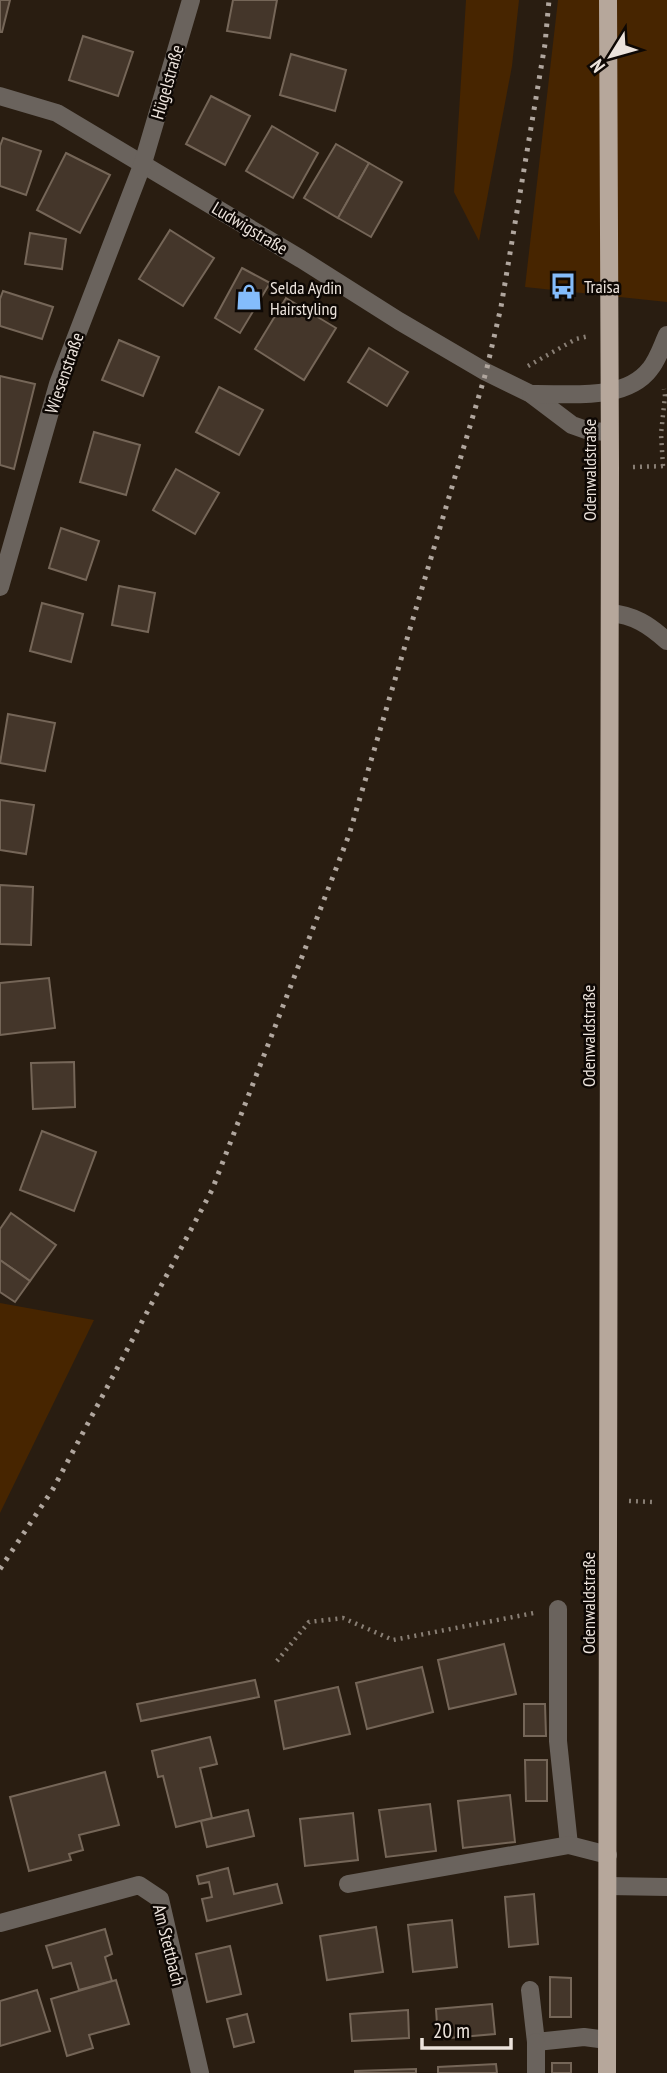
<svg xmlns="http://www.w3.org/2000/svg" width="667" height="2073" font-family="'PT Sans Narrow',sans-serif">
  <rect width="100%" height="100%" fill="#291d11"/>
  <g fill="#472500">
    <polygon points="466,0 519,0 512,66 479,241 454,192"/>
    <polygon points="558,0 667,0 667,302 525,287"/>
    <polygon points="0,1303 94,1320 0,1513"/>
  </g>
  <g fill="#44362a" stroke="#756658" stroke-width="2">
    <polygon points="0,0 10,0 2,32 0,32"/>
    <polygon points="233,0 277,0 270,38 227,31"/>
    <polygon points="83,36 133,52 118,96 69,80"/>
    <polygon points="291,54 346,70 335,111 280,95"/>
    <polygon points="211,96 250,116 225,165 186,144"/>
    <polygon points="272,126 318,153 293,198 246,171"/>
    <polygon points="3,138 41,151 26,195 0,186 0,146"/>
    <polygon points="336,144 369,163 338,218 304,198"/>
    <polygon points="66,153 110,175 80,233 37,210"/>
    <polygon points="369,163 402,182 371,237 338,218"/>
    <polygon points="170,230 214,258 183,306 139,279"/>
    <polygon points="30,233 66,239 62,269 25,264"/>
    <polygon points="242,268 270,283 240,333 215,318"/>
    <polygon points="3,291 53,307 42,339 0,326 0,299"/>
    <polygon points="286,298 336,328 304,380 255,349"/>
    <polygon points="119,340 159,357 143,396 102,380"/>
    <polygon points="369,348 408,372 387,406 348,382"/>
    <polygon points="0,376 35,384 14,469 0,465"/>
    <polygon points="219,387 263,410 239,455 196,432"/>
    <polygon points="94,432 140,445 126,495 80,482"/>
    <polygon points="176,469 219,493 195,534 153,510"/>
    <polygon points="61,528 99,541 86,580 49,568"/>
    <polygon points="119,586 155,593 148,632 112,625"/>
    <polygon points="42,603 83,614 71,662 30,651"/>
    <polygon points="8,714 55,723 45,771 0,763"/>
    <polygon points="0,800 34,805 26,854 0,850"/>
    <polygon points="0,885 33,887 31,945 0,944"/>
    <polygon points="49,978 55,1028 0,1035 0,983"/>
    <polygon points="74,1062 75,1107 33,1109 31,1063"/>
    <polygon points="42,1131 96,1152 74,1211 20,1190"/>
    <polygon points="11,1213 56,1245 30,1281 0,1260 0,1229"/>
    <polygon points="0,1260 30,1281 15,1302 0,1292"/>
    <polygon points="504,1644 516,1694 449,1709 438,1660"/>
    <polygon points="422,1667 433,1712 367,1729 356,1683"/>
    <polygon points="255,1680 259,1697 141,1721 137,1704"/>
    <polygon points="338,1687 350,1734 284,1749 275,1701"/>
    <polygon points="524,1704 545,1704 546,1736 524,1736"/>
    <polygon points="210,1737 217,1764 200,1768 212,1818 176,1827 163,1776 158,1777 152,1751"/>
    <polygon points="525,1760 547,1760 547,1801 526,1801"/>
    <polygon points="105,1772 119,1825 79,1835 83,1850 69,1854 71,1860 29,1871 10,1797"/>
    <polygon points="510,1795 515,1842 463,1848 458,1801"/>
    <polygon points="430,1804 436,1851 386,1857 379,1810"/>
    <polygon points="248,1810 254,1836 207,1847 201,1821"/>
    <polygon points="353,1813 358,1860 305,1866 300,1819"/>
    <polygon points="228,1868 234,1894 277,1884 282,1903 207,1921 202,1899 212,1897 209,1882 199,1884 197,1876"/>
    <polygon points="534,1894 538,1944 509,1947 505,1897"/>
    <polygon points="452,1920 457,1967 413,1972 408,1925"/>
    <polygon points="376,1927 383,1972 327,1980 320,1936"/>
    <polygon points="105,1929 112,1954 105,1957 112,1981 79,1990 71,1963 53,1968 46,1946"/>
    <polygon points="230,1946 241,1994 207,2002 196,1954"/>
    <polygon points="550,1977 571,1978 571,2017 550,2017"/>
    <polygon points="116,1980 129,2024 89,2035 93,2048 67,2056 51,1999"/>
    <polygon points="37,1990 50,2031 0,2046 0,2001"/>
    <polygon points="492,2004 495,2034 438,2039 436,2009"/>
    <polygon points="408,2010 409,2038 352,2041 350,2014"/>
    <polygon points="247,2014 254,2042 234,2047 227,2019"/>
    <rect x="552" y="2063" width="19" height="10"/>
    <polygon points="496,2064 497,2073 438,2073 438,2067"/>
    <polygon points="416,2069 416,2073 355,2073 355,2071"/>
  </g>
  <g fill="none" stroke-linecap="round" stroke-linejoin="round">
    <g stroke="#897f75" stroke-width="4.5" stroke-dasharray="2 5" stroke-linecap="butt">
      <polyline points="528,366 576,339 589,336"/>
      <polyline points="663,466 661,434 665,396 664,389"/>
      <polyline points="633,467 667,466"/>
      <polyline points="629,1501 653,1502"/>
      <polyline points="277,1661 309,1622 343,1618 393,1640 534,1613"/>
    </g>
    <g stroke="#6a635d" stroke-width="18">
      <polyline points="0,96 57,113 301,259 399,321 486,372 531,394 572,425 589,431 609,432"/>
      <path d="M 531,394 C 568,393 625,402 650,369 C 658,359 662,346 667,335"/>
      <polyline points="0,587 58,384 143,163 191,0"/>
      <path d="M 610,613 C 634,615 649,625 667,641"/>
      <polyline points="558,1609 558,1741 569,1845"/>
      <polyline points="348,1884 569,1845 608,1855"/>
      <polyline points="608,1886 667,1887"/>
      <polyline points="0,1923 139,1885 160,1899 200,2073"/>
      <polyline points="530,1990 536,2042 584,2037 607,2040"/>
      <polyline points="536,2042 536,2073"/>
    </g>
    <polyline stroke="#b6a79b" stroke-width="18" points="607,2073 610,467 608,0"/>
    <polyline stroke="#b0a69e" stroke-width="5" stroke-dasharray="3.5 7" stroke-linecap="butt" points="0,1569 53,1489 212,1190 349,835 486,372 501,307 545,44 549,0"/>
  </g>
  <defs>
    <g id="bus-bare" transform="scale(2.1)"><path d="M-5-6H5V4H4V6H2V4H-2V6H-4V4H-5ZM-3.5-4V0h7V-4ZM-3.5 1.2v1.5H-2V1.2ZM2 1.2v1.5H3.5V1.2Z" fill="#84bcfb" stroke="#0e0804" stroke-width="2.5" paint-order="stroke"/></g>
    <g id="shop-bare" transform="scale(2.1)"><path d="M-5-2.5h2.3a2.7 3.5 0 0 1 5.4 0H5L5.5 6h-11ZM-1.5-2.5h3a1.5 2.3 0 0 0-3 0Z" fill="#84bcfb" stroke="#0e0804" stroke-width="2.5" paint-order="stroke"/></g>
  </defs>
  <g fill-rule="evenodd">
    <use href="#bus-bare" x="563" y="286"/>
    <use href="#shop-bare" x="249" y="297"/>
  </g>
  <g text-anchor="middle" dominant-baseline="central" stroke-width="5" stroke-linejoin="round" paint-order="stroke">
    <g font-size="18" fill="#ece3dc" stroke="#0e0804">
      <text transform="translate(167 82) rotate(-74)">Hügelstraße</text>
      <text transform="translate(250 228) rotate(31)">Ludwigstraße</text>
      <text transform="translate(64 373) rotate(-71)">Wiesenstraße</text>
      <text transform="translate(589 470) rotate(-90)">Odenwaldstraße</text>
      <text transform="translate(588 1036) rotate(-90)">Odenwaldstraße</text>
      <text transform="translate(588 1603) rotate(-90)">Odenwaldstraße</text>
      <text transform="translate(169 1945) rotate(76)">Am Stettbach</text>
    </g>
    <g font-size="18" fill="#ece3dc" stroke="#0e0804" text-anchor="start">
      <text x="584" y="286">Traisa</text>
      <text x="270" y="287">Selda Aydin<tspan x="270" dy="21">Hairstyling</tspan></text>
    </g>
  </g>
  <g transform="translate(611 56) rotate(233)" stroke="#0e0804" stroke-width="5" paint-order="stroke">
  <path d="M0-5L12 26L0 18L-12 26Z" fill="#ece3dc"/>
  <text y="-10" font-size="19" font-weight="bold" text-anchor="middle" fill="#ece3dc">N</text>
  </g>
  <path d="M422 2038v10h89v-10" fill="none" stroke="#ece3dc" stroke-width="3.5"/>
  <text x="433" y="2038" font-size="21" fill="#ece3dc" stroke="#0e0804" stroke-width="5" paint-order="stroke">20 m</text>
</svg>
